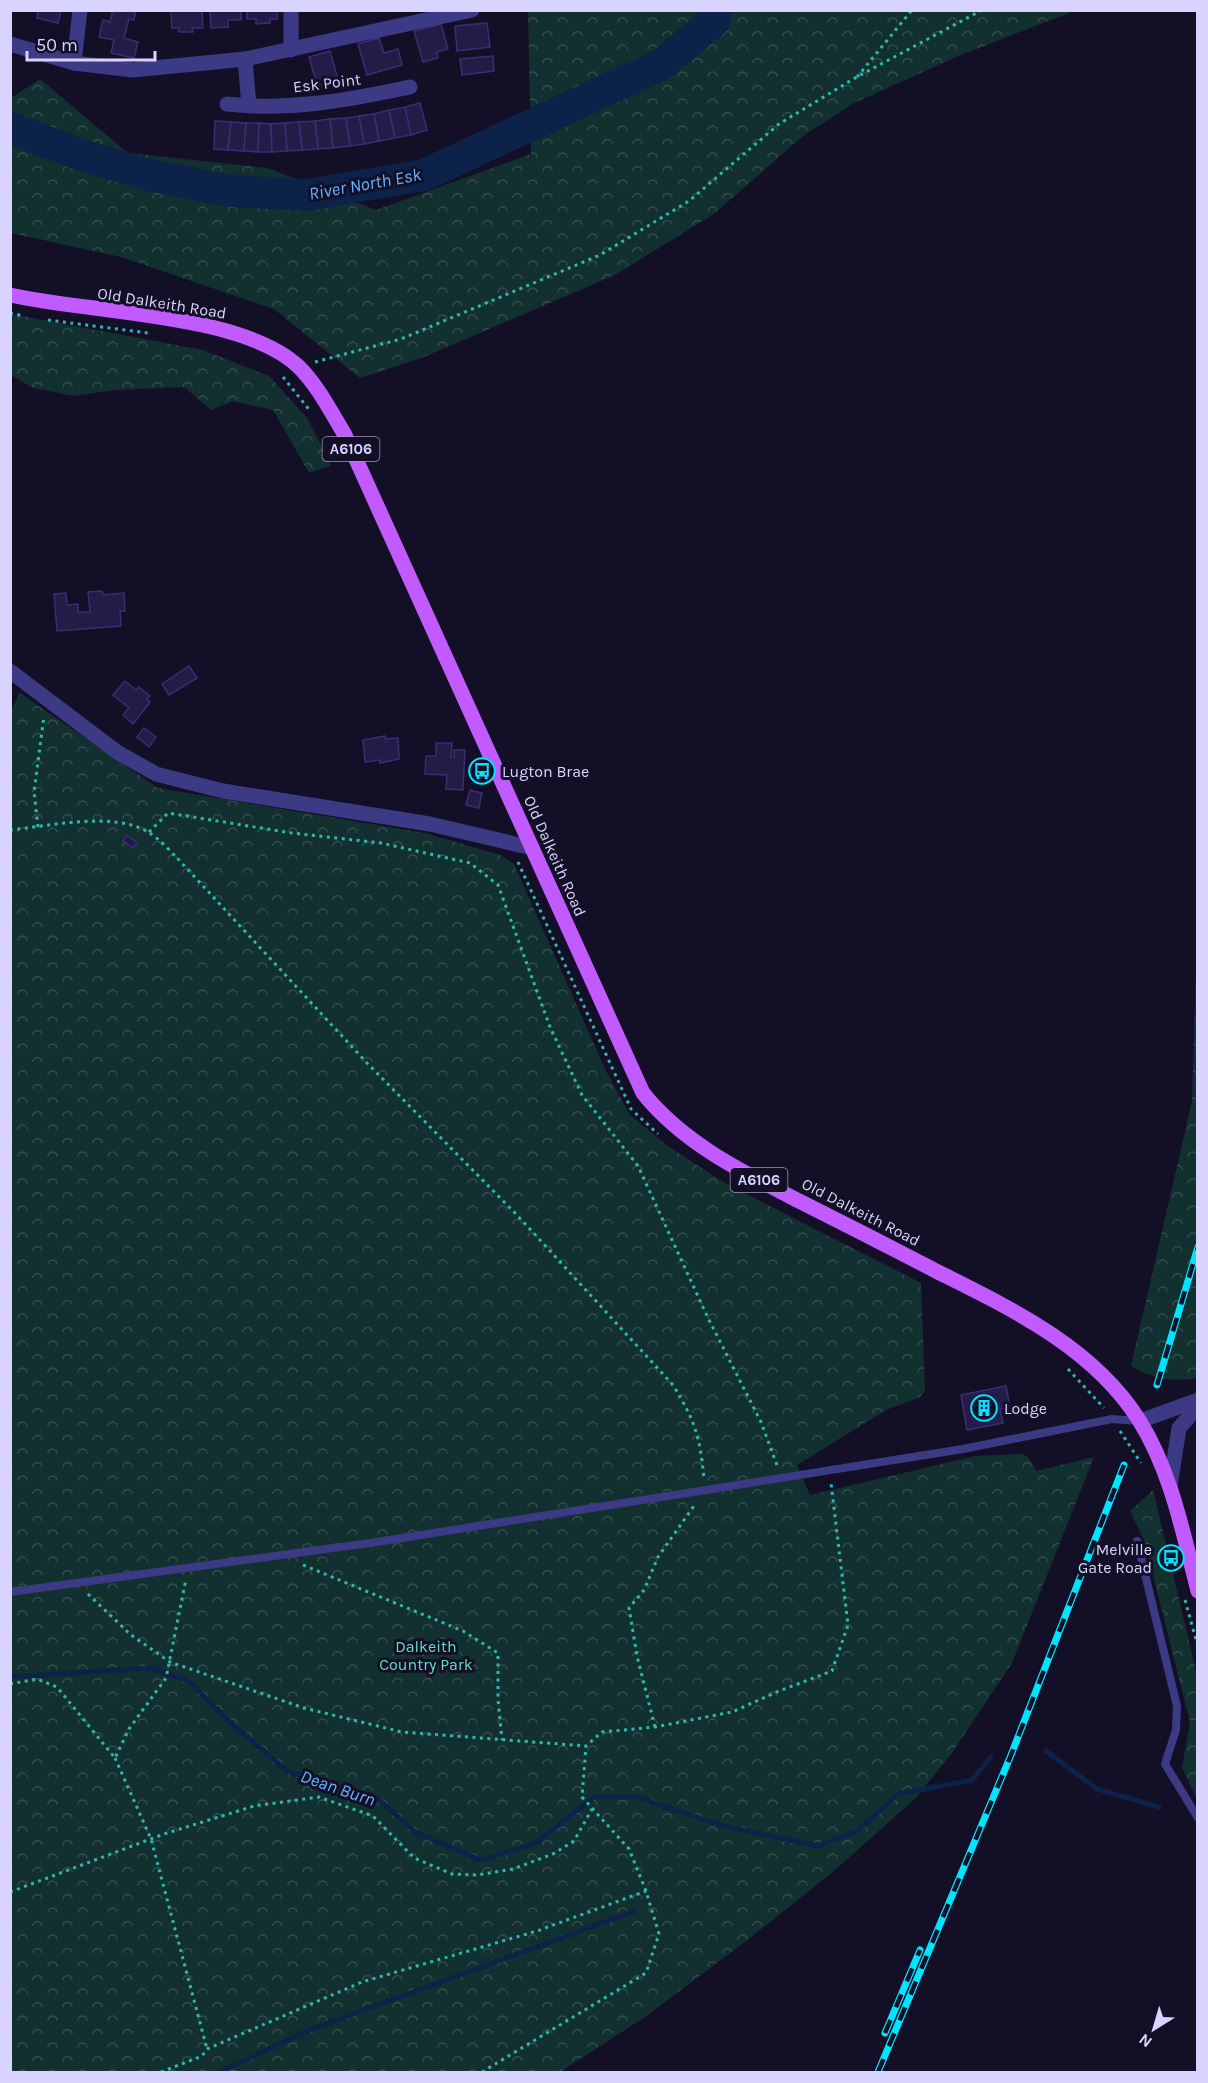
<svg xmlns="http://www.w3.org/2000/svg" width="1208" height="2083" font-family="Karla,sans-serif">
  <defs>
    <pattern id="forest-crowns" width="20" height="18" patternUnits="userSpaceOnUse" patternTransform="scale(1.5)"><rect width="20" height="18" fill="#12302f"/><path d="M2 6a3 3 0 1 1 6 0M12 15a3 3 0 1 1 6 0" fill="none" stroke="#344d4e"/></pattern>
  </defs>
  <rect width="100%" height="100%" fill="#130f26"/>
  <polygon fill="#12302f" points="569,10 617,11 572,22"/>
  <g fill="url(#forest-crowns)">
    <polygon points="617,10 1074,11 956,57 854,103 803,136 714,214 615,275 424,357 360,378 274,309 121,257 11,233 11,98 40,79 128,153 267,168 376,210 531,154 528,11 569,11 572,22"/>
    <polygon points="11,314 203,350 269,376 308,419 331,466 309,473 273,410 233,401 211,410 184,387 115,390 74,396 33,388 11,375"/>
    <polygon points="20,693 158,788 425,833 500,855 514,864 606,1071 630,1115 669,1147 725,1183 921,1283 925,1391 920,1397 886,1410 797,1465 810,1495 976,1456 1023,1454 1029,1458 1036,1471 1094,1457 1012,1663 952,1753 916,1798 835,1870 750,1938 645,2017 560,2072 11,2072 10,712"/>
    <path d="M 1197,937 L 1198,1378 C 1172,1382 1153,1379 1131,1366 L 1192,1101 Z"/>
    <polygon points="1153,1490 1197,1675 1197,1799 1182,1768 1190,1722 1144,1540 1130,1511"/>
  </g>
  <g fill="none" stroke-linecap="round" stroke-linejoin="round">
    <g stroke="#0c2248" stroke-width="5">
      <polyline points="10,1677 151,1668 189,1681 224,1717 287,1771 378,1799 415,1832 480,1860 536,1843 594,1797 636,1797 723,1826 818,1846 857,1831 898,1794 972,1780 991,1757"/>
      <polyline points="1046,1751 1097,1789 1159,1807"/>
      <polyline points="219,2072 309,2030 635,1911"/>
    </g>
    <polyline stroke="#0c2248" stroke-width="32" points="10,128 81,155 149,175 231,191 307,195 424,175 662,64 714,21 716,10"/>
  </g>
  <g fill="#241b47" stroke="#3b2d73" stroke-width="1.5">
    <polygon points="38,10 61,10 58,23 37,18"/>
    <polygon points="113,10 136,10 134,20 129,19 124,38 138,42 134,58 111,53 114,40 99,37 103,20 110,22"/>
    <polygon points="171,10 202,10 203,28 192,28 193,32 179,32 179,28 172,28"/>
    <polygon points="210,10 241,10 241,20 228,20 228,27 211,28"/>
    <polygon points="247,10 277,10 277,19 270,19 270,23 256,24 256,19 247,19"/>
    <polygon points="487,23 490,47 457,51 455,26"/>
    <polygon points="441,24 448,49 437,52 438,58 423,62 414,31"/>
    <polygon points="379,38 384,53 398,49 402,65 367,75 358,44"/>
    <polygon points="330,51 339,83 318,89 309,57"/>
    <polygon points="493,56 494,71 462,75 460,59"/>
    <polygon points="420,103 427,130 411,135 405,107"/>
    <polygon points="405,107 411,135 395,138 389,110"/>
    <polygon points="389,110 395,138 379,141 374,114"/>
    <polygon points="374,114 379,141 364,144 359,116"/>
    <polygon points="359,116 364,144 350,146 346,118"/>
    <polygon points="346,118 350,146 333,148 330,119"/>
    <polygon points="330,119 333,148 318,149 315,121"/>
    <polygon points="215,121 231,122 228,150 214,149"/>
    <polygon points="315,121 318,149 302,150 299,122"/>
    <polygon points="231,122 246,123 244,151 228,150"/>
    <polygon points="299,122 302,150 287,151 285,123"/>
    <polygon points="246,123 259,123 258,152 244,151"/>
    <polygon points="259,123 271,124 272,152 258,152"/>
    <polygon points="285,123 287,151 272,152 271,124"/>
    <polygon points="102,591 103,595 124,593 125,611 120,611 121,626 57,631 54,594 66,593 67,605 78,604 78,612 90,612 88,592"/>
    <polygon points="189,666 197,678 169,695 162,684"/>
    <polygon points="125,681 136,690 139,687 150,696 147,699 150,702 133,724 123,715 129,708 113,695"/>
    <polygon points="144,728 156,737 149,747 137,737"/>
    <polygon points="385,736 385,739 398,738 399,759 380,763 380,760 365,762 363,740"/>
    <polygon points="436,743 452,743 451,757 454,757 454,750 465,750 463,790 446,789 447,775 425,774 426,756 436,756"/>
    <polygon points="470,790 482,793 479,808 466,805"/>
    <polygon points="127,835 137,843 133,848 123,841"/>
    <polygon points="1006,1386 1010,1407 1000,1409 1003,1423 967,1430 961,1395"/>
  </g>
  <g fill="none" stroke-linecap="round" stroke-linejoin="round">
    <g stroke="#2fb8b0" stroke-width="3" stroke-dasharray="3 4.5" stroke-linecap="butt">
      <polyline points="857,77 912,10"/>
      <polyline points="10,313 24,316"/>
      <polyline points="48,320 148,333"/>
      <polyline points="315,362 401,339 600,255 689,201 779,124 855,78 982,10"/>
      <polyline points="283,377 311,412"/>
      <polyline points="38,827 34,792 44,716"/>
      <path d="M 10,830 C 50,826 113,811 148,832 C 160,839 170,851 179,860 L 367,1063 L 517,1215 L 673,1385 C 695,1421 700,1436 704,1479"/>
      <polyline points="149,832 168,813 292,833 381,843 470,863 498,885 550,1027 582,1095 638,1166 708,1318 761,1422 778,1468"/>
      <polyline points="518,862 631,1109 658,1134"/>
      <polyline points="1068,1369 1104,1408"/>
      <polyline points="1120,1431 1141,1463"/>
      <polyline points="303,1565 463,1631 498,1653 498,1699 502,1740"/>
      <polyline points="88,1594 131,1635 170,1662 304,1708 402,1732 586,1746"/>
      <polyline points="1185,1600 1198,1647"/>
      <polyline points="10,1684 37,1679 57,1687 115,1758 129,1729 166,1678 186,1579"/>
      <polyline points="655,1727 637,1656 629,1608 644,1590 658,1557 696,1503"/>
      <polyline points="115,1758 151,1839 207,2049"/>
      <polyline points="10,1892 164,1834 254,1806 319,1797 373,1816 414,1858 452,1874 477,1875 513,1869 553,1854 574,1841 592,1809"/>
      <polyline points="161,2072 202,2056 207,2049 362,1982 537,1931 646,1891"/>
      <polyline points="482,2072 646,1973 659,1934 646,1891 629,1849 582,1797 586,1746 602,1732 655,1727 732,1712 779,1691 832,1671 848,1625 831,1483"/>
    </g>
    <g stroke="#3d3a85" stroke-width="8">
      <polyline points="1137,1541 1177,1706 1176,1730 1165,1764 1198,1818"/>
      <polyline points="10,1592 370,1543 706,1490 963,1449 1112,1419 1138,1421"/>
    </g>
    <g stroke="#3d3a85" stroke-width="15">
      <polyline points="291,10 291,50"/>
      <polyline points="10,44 74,63 133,70 245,59 472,10"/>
      <polyline points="245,59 249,106"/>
      <polyline points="74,63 80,10"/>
      <path d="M 227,104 C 289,111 349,100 410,87"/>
      <polyline points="10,671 117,752 156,774 223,791 430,824 532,848"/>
    </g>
    <g stroke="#3d3a85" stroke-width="15">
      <polyline points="1140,1421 1198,1400"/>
      <polyline points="1170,1486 1179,1428 1198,1407"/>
    </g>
    <path stroke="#c25bff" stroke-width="15" d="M 10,295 C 89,313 243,313 299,367 C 318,386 331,412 345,435 L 643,1093 C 683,1143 742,1172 799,1201 C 845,1224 890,1247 936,1271 C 1010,1308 1093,1347 1139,1420 C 1171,1471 1183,1533 1198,1591"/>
    <g stroke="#00e5ff" stroke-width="7">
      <g id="rail">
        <polyline points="1157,1385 1198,1247"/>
        <polyline points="885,2033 920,1950"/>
        <polyline points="878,2072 1011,1755 1124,1465"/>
      </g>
    </g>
    <use href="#rail" stroke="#130f26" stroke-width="4.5" stroke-dasharray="14" stroke-linecap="butt"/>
  </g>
  <defs>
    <g id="bus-ring" transform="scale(1.35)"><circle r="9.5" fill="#130f26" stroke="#00e5ff" stroke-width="1.5"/><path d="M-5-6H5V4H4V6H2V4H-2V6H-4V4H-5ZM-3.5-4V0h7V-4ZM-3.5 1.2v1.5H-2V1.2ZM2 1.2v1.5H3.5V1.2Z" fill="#00e5ff"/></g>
    <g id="building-ring" transform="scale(1.35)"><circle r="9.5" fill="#130f26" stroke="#00e5ff" stroke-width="1.5"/><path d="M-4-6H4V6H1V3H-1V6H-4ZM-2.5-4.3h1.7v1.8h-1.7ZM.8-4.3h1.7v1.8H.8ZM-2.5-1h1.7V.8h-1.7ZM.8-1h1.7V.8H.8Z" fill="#00e5ff"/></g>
  </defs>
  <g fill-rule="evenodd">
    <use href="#bus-ring" x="482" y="771"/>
    <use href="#building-ring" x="984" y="1408"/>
    <use href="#bus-ring" x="1171" y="1558"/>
  </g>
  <g text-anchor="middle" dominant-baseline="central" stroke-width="6" stroke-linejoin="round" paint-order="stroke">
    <g fill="#130f26" stroke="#9e99be" stroke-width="1.5">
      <rect x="322.5" y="437" width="57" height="24" rx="4.5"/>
      <rect x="730.5" y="1168" width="57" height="24" rx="4.5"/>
    </g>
    <g font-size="15" font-weight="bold" fill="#d9d4ff">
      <text x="351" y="449">A6106</text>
      <text x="759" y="1180">A6106</text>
    </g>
    <g font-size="16" fill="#d9d4ff" stroke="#130f26">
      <text transform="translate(327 83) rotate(-7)">Esk Point</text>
      <text transform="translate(162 303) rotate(9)">Old Dalkeith Road</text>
      <text transform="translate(555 856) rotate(66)">Old Dalkeith Road</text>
      <text transform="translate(861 1212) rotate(27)">Old Dalkeith Road</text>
    </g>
    <g font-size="16" fill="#d9d4ff" stroke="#130f26" text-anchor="start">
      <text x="502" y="771">Lugton Brae</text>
      <text x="1004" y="1408">Lodge</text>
      <text x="1152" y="1549" text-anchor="end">Melville<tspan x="1152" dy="18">Gate Road</tspan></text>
    </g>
    <g font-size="16" fill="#5fe0c0" stroke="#130f26">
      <text x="426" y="1646">Dalkeith<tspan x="426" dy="18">Country Park</tspan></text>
    </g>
    <g font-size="18" font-style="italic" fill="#62b6ff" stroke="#130f26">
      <text transform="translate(365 184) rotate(-10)">River North Esk</text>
      <text transform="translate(338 1788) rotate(19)">Dean Burn</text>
    </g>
  </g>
  <rect width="1208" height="2083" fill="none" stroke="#d9d4ff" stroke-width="24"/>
  <g transform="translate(1154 2029) rotate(217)" stroke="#130f26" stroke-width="4.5" paint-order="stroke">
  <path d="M0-4.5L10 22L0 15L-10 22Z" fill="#d9d4ff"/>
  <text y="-9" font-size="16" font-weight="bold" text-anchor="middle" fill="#d9d4ff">N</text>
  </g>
  <path d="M27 51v9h128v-9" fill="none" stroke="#d9d4ff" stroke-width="3"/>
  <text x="36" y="51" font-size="18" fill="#d9d4ff" stroke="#130f26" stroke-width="4.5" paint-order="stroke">50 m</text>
</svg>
